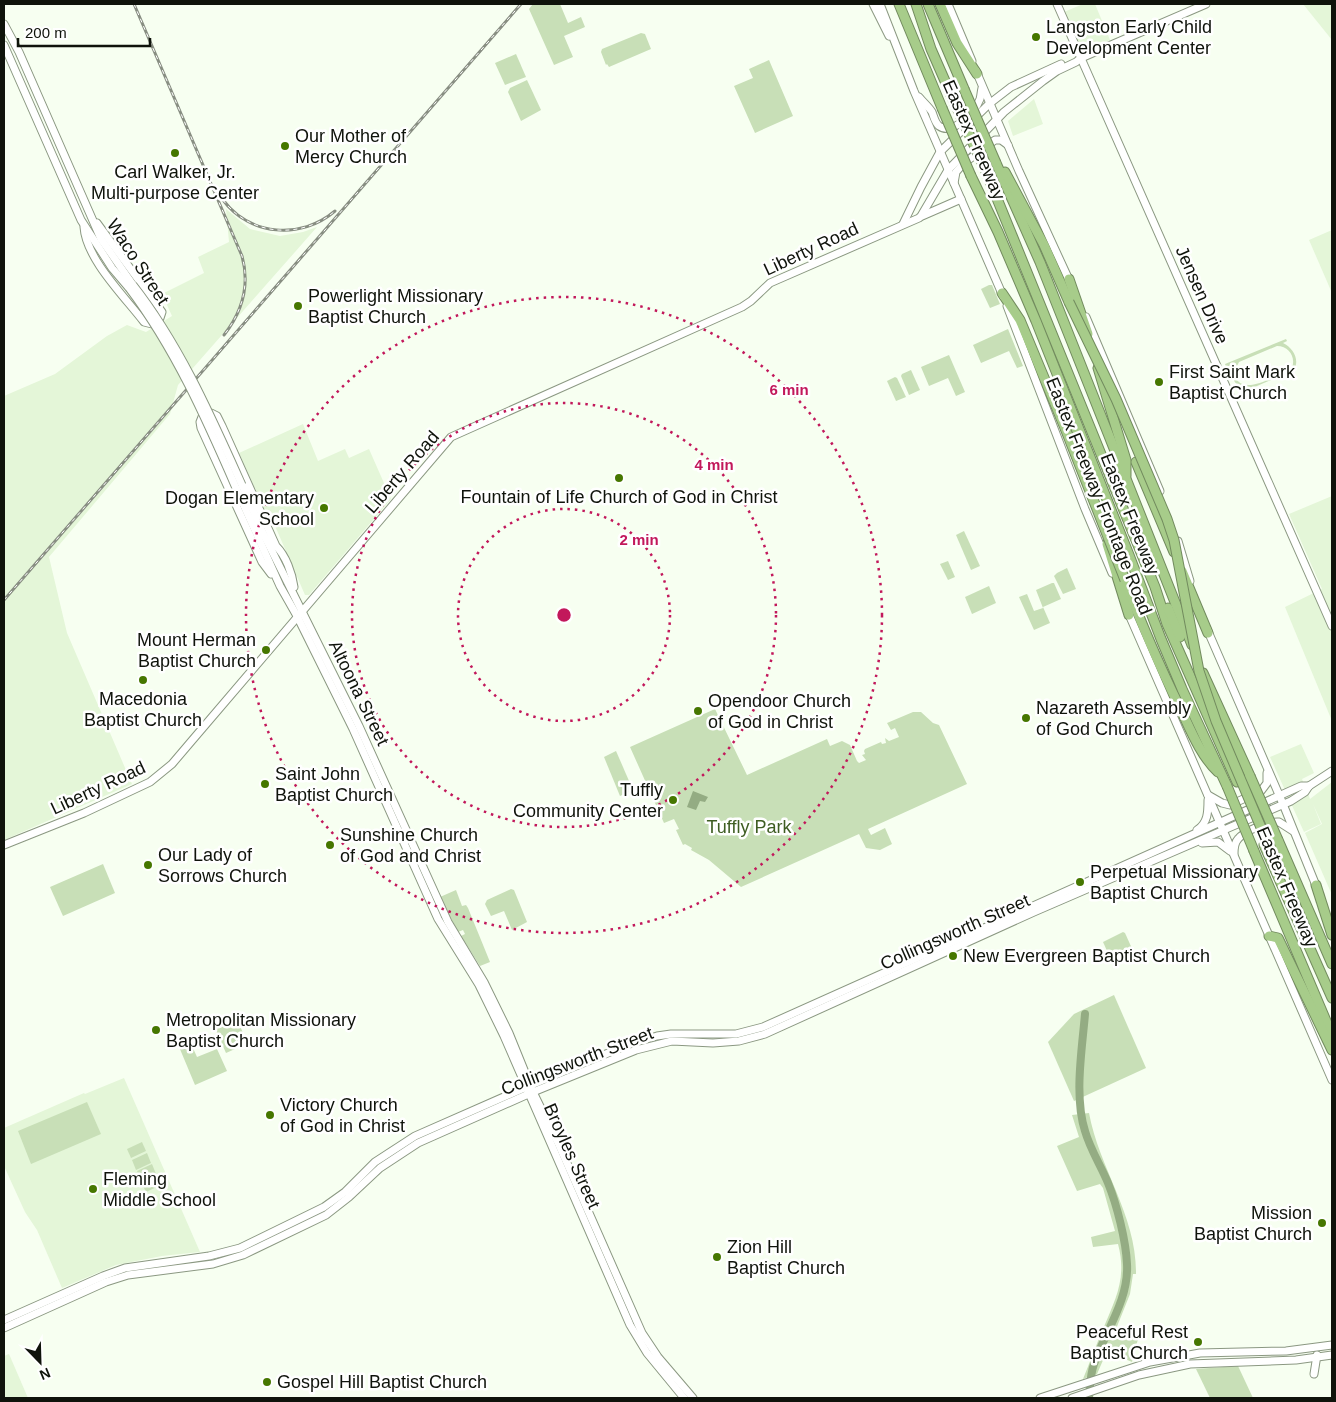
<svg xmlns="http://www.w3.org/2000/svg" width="1336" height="1402" font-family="Arial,sans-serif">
  <rect width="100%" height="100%" fill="#f7fff1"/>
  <g fill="#e4f6d8">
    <polygon points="1083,4 1095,4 1110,40 1082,52 1064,12"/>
    <polygon points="1303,4 1332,4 1332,40"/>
    <polygon points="1034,99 1043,124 1013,136 1008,121"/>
    <polygon points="226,209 250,229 280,236 303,232 317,227 178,385 170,414 49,557 67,633 132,784 4,840 4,396 55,374 107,336 127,325 146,332 172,316 162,294 204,273 198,257 229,242"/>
    <polygon points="1332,230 1332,293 1309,240"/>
    <polygon points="303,424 318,461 345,449 349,458 369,449 391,499 309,595 305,595 272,519 268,517 239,453"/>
    <polygon points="1332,496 1332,721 1285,607 1322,589 1289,514"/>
    <polygon points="1301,744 1314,773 1302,779 1310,799 1332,782 1332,895 1305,833 1322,824 1313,804 1321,824 1304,832 1270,757"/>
    <polygon points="124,1078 200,1252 162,1256 116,1265 62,1288 37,1230 25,1212 4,1166 4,1128 84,1093 85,1094"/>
    <polygon points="9,1354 28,1398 4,1398 4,1356"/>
  </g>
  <g fill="#c8dfb7" fill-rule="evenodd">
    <polygon points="533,4 560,4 568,23 581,17 585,27 564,36 573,57 554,65 529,9"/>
    <polygon points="641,33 645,34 651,49 609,67 607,64 606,65 601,52 602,49"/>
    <polygon points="516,54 526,77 505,85 495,63"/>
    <polygon points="769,60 793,116 755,133 734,86 753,78 749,69"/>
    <polygon points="527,80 541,110 521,121 508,92 510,88"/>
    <polygon points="989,285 992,285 1000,304 990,308 981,289"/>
    <polygon points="1008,329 1023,366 1017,368 1009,351 981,363 973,345"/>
    <path d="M 1286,339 L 1287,341 L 1283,343 C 1293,348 1300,359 1294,370 L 1250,389 C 1235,389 1229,377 1234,364 L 1226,367 L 1225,364 ZM 1277,346 C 1289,346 1296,357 1292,368 C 1278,375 1238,400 1234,372 L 1239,362 Z"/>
    <polygon points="949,355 965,392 956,396 948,378 929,386 921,367"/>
    <polygon points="911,370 920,390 909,395 901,376 902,374"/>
    <polygon points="895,377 897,378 906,397 896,401 887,381"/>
    <polygon points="964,531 980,566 971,570 956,535"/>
    <polygon points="948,561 955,577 948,580 940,564"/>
    <polygon points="1067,568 1076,589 1063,594 1054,576 1057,573"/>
    <polygon points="1052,583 1054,583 1061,599 1043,607 1050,623 1034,630 1019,597 1027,594 1034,611 1043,608 1036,590"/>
    <polygon points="989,586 996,603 972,614 965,597"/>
    <polygon points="715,709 747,775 827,739 830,746 842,741 850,745 857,761 859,763 866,760 862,755 865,754 864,751 865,749 881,742 882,744 886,743 885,738 889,741 899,737 895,728 891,730 887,723 913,712 921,712 933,723 939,725 967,784 868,829 871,835 885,828 892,844 880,850 866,848 859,834 741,887 709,860 691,850 692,848 685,844 683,845 676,830 679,829 674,819 664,823 630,747"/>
    <polygon points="616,751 633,790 620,796 604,757"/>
    <polygon points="103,864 115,893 63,916 50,887"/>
    <polygon points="511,889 514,890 527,922 512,930 504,911 491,916 485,904 487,900"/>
    <polygon points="456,890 462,906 466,905 468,908 490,962 480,966 461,936 465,934 463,930 458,932 440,897"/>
    <polygon points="1123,932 1125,933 1134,953 1112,962 1103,942"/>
    <polygon points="1114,995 1146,1068 1074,1101 1048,1042 1074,1014"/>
    <polygon points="236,1016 245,1038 233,1043 235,1049 226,1053 214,1026"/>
    <polygon points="188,1037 197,1057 217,1049 227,1071 195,1085 177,1042"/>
    <polygon points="87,1102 101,1134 31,1164 18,1131"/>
    <path d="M 1089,1113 C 1099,1168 1137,1216 1136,1274 L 1133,1274 L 1130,1294 L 1116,1329 L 1138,1339 L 1132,1362 L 1107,1351 L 1097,1374 L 1083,1379 C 1090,1362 1096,1345 1103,1329 C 1116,1298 1127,1278 1118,1244 L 1093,1247 L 1091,1237 L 1115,1231 L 1103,1188 L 1100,1184 L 1077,1191 L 1057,1146 L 1079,1137 L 1072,1115 Z"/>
    <polygon points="142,1142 146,1151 131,1158 127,1149"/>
    <polygon points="147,1153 151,1163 136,1170 132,1160"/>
    <polygon points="152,1164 156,1174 141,1181 137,1171"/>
    <polygon points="157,1176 161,1185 146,1192 141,1182"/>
    <polygon points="1238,1366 1253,1398 1210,1398 1196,1369"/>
  </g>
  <polygon fill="#94ac83" points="693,791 708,797 705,802 700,801 696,810 687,807"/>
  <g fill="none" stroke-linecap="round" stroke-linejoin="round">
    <path stroke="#94ac83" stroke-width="8" d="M 1085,1014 C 1082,1050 1074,1096 1085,1131 C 1090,1149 1101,1166 1108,1183 C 1117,1205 1126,1241 1127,1264 C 1129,1300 1105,1332 1094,1364 C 1090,1375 1090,1387 1089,1398"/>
    <g stroke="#8b9882" stroke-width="9">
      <g id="secondary">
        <polyline points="873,4 889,36"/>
        <polyline points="880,4 914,91 1003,296"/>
        <polyline points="948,4 972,61"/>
        <polyline points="1057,4 1332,626"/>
        <polyline points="4,24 19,52 101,239 133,285"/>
        <polyline points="4,45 81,220 112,268 129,288"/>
        <polyline points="976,71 1019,171 1070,282"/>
        <path d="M 919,97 C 923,102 929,107 932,112 C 934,117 935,123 939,126 C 953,136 975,112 980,99 C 981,96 981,92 982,88"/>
        <polyline points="954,183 956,172 963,164 995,140 1001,140 1008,145"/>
        <polyline points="922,216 961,199"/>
        <polyline points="903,224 921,187 940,152 989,104 1011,87 1061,64"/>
        <path d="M 84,227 C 86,259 125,297 144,322 L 152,324 L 160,318 L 162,312 L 97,223"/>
        <polyline points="1007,306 1085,509 1112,573"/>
        <polyline points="1086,317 1160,491"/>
        <polyline points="242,485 262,531 359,726 448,922 484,982 509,1033 533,1092 559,1145 642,1333 658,1357 693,1398"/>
        <polyline points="236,488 280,586 297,616 353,729 438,919 479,985 504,1036 630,1325 647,1353 684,1398"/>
        <polyline points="1178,541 1190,581"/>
        <path d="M 271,574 L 262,562 L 201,428 L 200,422 L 202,417 L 211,413 L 217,416 L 222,426 L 276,546 C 286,556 292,573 294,587"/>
        <polyline points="1127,610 1332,1080"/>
        <polyline points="1207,629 1283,804 1317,888"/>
        <polyline points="1208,795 1222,803 1230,805 1261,791 1267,783 1267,773"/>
        <path d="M 1197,830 C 1208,823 1208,812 1208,800"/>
        <polyline points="1202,843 1218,842 1230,851"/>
        <polyline points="4,845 84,813 150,782 172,764 189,744 451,437 742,307 751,301 770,283 919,218 921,216 948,170 1004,112 1043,81 1057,71 1076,62 1081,58 1206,4"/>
        <path d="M 1234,854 C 1234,849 1234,843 1238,839 C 1244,831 1269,821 1279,822 L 1293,831"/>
        <polyline points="4,1320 103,1276 125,1268 209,1256 240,1248 324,1207 345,1192 375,1162 415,1136 531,1085 630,1044 657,1036 671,1034 736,1034 763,1027 1301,786 1309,786"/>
        <polyline points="4,1328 106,1282 128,1275 213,1264 243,1255 326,1215 349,1197 380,1168 418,1143 533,1092 636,1050 672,1041 713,1043 739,1041 765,1034 1034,912 1291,801 1305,792 1309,786 1332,771"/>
        <polyline points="1314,1374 1317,1355"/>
        <polyline points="1040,1398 1150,1362 1200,1353 1286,1351 1332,1345"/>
        <polyline points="1072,1398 1139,1375 1190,1364 1296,1360 1332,1355"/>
      </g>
    </g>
    <g stroke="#728b5e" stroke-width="11">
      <g id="motorway">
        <polyline points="899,4 942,108"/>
        <polyline points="916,4 931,49 952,97"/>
        <polyline points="928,4 964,89"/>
        <polyline points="940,4 957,43 977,74"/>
        <polyline points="996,163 1040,262 1192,645"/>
        <polyline points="985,169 1155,587 1167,624 1237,782"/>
        <polyline points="1005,172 1044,245 1069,302"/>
        <polyline points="971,176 998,232 1036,321 1129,555 1161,639 1182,689 1227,786"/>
        <polyline points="1069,279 1088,334"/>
        <polyline points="1002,293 1020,320 1065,428"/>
        <polyline points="1098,368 1126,460 1126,476"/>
        <polyline points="1071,417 1072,431 1080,456"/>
        <polyline points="1136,462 1174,552"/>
        <polyline points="1107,544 1129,615"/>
        <polyline points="1182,571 1208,633"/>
        <path d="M 1125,580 C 1141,624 1160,667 1181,710 C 1191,731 1201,756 1218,772"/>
        <polyline points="1168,608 1180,637"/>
        <polyline points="1203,673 1250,776"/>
        <polyline points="1278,840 1332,964"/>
        <polyline points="1264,845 1332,998"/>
        <polyline points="1254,851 1332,1035"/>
        <polyline points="1316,885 1332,935"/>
        <polyline points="1269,936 1278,938 1332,1050"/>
      </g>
    </g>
    <use href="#secondary" stroke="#fff" stroke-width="7"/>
    <use href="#motorway" stroke="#a7cc8a" stroke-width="9"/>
    <g stroke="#888e82" stroke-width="3">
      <g id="rail">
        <path d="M 134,4 L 242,256 C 250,285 242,312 224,335"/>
        <path d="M 223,200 C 250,236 301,240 335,211"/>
        <polyline points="4,600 521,4"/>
      </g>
    </g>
    <use href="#rail" stroke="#fff" stroke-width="1" stroke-dasharray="4" stroke-linecap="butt"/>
    <g stroke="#8b9882" stroke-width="9" stroke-linecap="butt">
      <g id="secondary-bridge">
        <path d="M 133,285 C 180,345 211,416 242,485"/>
        <path d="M 129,288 C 175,349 206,419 236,488"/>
      </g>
    </g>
    <g stroke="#728b5e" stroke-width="11" stroke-linecap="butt">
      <g id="motorway-bridge">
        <polyline points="964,89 996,163"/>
        <polyline points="952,97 985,169"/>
        <polyline points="942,108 971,176"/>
        <polyline points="1069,302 1116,399 1167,519 1174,540 1199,671 1216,721 1268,844"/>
        <polyline points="1065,428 1125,580"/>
        <polyline points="1250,776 1278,840"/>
        <polyline points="1227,786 1254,851"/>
      </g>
    </g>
    <use href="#secondary-bridge" stroke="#fff" stroke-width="7"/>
    <use href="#motorway-bridge" stroke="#a7cc8a" stroke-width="9"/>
  </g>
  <g fill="none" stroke="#c2185b" stroke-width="2.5" stroke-dasharray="2.5 5">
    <circle cx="564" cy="615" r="106"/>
    <circle cx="564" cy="615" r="212"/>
    <circle cx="564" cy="615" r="318"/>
  </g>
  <g fill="#467700" stroke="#fff" stroke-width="2">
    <circle cx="1036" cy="37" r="5"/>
    <circle cx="285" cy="146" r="5"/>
    <circle cx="175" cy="153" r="5"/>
    <circle cx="298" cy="306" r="5"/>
    <circle cx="1159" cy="382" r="5"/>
    <circle cx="619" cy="478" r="5"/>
    <circle cx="324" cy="508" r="5"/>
    <circle cx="266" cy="650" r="5"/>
    <circle cx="143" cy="680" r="5"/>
    <circle cx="698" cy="711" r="5"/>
    <circle cx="1026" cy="718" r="5"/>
    <circle cx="265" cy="784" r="5"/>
    <circle cx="673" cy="800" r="5"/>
    <circle cx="330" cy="845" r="5"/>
    <circle cx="148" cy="865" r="5"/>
    <circle cx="1080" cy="882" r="5"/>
    <circle cx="953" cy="956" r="5"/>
    <circle cx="156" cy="1030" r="5"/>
    <circle cx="270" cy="1115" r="5"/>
    <circle cx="93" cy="1189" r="5"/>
    <circle cx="1322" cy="1223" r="5"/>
    <circle cx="717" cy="1257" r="5"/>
    <circle cx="1198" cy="1342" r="5"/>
    <circle cx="267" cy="1382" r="5"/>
  </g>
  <g text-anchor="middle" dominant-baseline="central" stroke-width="5" stroke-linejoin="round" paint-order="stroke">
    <g font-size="18" fill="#0f130b" stroke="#fff" text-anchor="start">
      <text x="1046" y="27">Langston Early Child<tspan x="1046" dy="21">Development Center</tspan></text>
      <text x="295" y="136">Our Mother of<tspan x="295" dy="21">Mercy Church</tspan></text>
      <text x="175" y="172" text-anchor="middle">Carl Walker, Jr.<tspan x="175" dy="21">Multi-purpose Center</tspan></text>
      <text x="308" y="296">Powerlight Missionary<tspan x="308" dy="21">Baptist Church</tspan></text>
      <text x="1169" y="372">First Saint Mark<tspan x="1169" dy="21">Baptist Church</tspan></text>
      <text x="619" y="497" text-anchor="middle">Fountain of Life Church of God in Christ</text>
      <text x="314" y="498" text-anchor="end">Dogan Elementary<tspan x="314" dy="21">School</tspan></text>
      <text x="256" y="640" text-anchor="end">Mount Herman<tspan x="256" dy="21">Baptist Church</tspan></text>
      <text x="143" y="699" text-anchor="middle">Macedonia<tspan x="143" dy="21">Baptist Church</tspan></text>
      <text x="708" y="701">Opendoor Church<tspan x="708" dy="21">of God in Christ</tspan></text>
      <text x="1036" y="708">Nazareth Assembly<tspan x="1036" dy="21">of God Church</tspan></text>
      <text x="275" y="774">Saint John<tspan x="275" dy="21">Baptist Church</tspan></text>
      <text x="663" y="790" text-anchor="end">Tuffly<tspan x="663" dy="21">Community Center</tspan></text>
      <text x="340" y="835">Sunshine Church<tspan x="340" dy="21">of God and Christ</tspan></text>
      <text x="158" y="855">Our Lady of<tspan x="158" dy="21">Sorrows Church</tspan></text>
      <text x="1090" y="872">Perpetual Missionary<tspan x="1090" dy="21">Baptist Church</tspan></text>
      <text x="963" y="956">New Evergreen Baptist Church</text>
      <text x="166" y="1020">Metropolitan Missionary<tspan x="166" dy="21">Baptist Church</tspan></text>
      <text x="280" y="1105">Victory Church<tspan x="280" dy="21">of God in Christ</tspan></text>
      <text x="103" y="1179">Fleming<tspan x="103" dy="21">Middle School</tspan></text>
      <text x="1312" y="1213" text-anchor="end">Mission<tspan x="1312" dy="21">Baptist Church</tspan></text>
      <text x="727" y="1247">Zion Hill<tspan x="727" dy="21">Baptist Church</tspan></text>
      <text x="1188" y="1332" text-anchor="end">Peaceful Rest<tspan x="1188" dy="21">Baptist Church</tspan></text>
      <text x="277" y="1382">Gospel Hill Baptist Church</text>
    </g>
    <g font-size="18" fill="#0f130b" stroke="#fff">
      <text transform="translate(974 140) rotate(66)">Eastex Freeway</text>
      <text transform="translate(811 249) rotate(-25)">Liberty Road</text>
      <text transform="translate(138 262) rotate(57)">Waco Street</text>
      <text transform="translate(1202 295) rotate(66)">Jensen Drive</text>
      <text transform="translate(402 472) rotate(-49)">Liberty Road</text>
      <text transform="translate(1099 496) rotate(68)">Eastex Freeway Frontage Road</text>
      <text transform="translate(1130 514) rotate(68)">Eastex Freeway</text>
      <text transform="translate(359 693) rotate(64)">Altoona Street</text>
      <text transform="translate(98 788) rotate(-25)">Liberty Road</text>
      <text transform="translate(1287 887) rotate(67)">Eastex Freeway</text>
      <text transform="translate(955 932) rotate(-24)">Collingsworth Street</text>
      <text transform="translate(577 1061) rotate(-21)">Collingsworth Street</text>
      <text transform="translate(572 1156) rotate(66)">Broyles Street</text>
    </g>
    <g font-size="18" fill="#3e5d22" stroke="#fff">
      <text x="749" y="827">Tuffly Park</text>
    </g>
  </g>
  <circle cx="564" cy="615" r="8" fill="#c2185b" stroke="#fff" stroke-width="2.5"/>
  <g font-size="15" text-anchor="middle" font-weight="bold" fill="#c2185b" stroke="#fff" stroke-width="5" stroke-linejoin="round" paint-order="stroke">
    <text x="789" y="395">6 min</text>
    <text x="714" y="470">4 min</text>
    <text x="639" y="545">2 min</text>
  </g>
  <rect width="1336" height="1402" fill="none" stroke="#0f130b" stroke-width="10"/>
  <g transform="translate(40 1362) rotate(157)" stroke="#ffffff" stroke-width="4" paint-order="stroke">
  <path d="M0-4L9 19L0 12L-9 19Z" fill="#0f130b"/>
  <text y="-8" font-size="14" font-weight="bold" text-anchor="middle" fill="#0f130b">N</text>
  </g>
  <path d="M18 38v8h132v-8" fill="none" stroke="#0f130b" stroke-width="2.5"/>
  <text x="25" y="38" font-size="15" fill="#0f130b" stroke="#ffffff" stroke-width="4" paint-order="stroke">200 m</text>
</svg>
